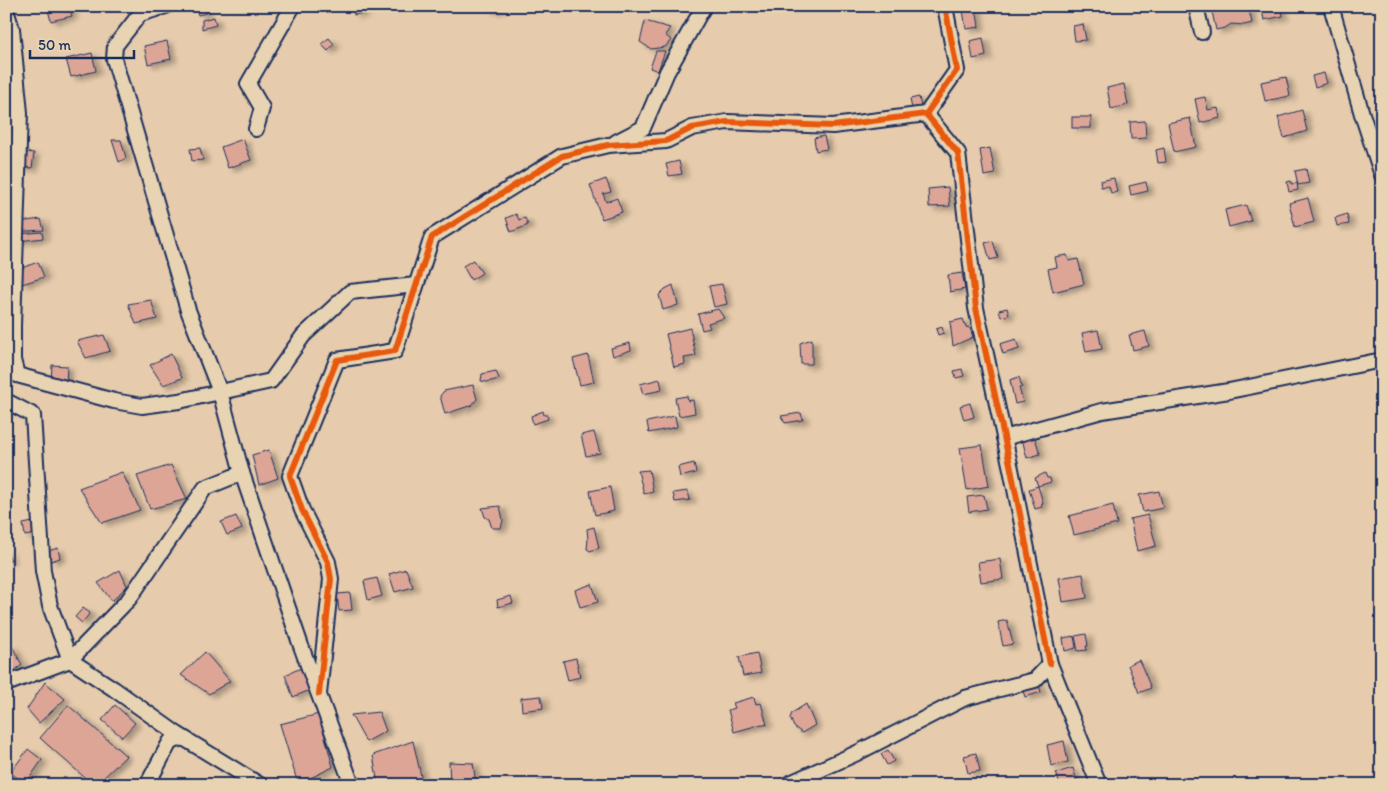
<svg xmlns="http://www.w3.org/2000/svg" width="1388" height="791" font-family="Itim,sans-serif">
  <defs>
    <filter id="shadow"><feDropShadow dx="5.5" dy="3" stdDeviation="2.5" flood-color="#0004"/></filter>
  </defs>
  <rect width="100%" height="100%" fill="#e6cbac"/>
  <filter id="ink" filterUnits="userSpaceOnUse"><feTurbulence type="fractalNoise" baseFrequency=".02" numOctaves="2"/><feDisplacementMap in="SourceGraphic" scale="10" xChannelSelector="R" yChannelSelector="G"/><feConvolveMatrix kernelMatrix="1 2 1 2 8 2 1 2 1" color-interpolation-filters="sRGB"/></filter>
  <g filter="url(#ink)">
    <g fill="#dda596" stroke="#1b2f5e" filter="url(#shadow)">
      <polygon points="47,6 69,6 72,16 51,21"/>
      <polygon points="352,6 362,6 364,13 354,15"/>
      <polygon points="487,6 499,6 499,10 488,10"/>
      <polygon points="1214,6 1248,6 1252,23 1244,25 1231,24 1225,28 1216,30 1211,7"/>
      <polygon points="1261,6 1281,6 1283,16 1264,20"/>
      <polygon points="205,7 207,13 198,15 196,10"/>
      <polygon points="976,8 979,27 966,29 963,10"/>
      <polygon points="214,17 216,25 202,29 202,20"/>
      <polygon points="645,21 670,28 665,35 671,40 665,47 651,49 640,42"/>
      <polygon points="1083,24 1086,40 1075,41 1073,26"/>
      <polygon points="329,38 334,44 328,51 321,44"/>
      <polygon points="983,38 986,56 973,59 970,41"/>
      <polygon points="167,41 171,59 148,64 144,46"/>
      <polygon points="656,51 665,51 658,71 650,68"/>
      <polygon points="92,53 96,71 71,77 66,59"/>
      <polygon points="1324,73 1327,83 1315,87 1312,76"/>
      <polygon points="1286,77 1290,96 1265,101 1261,82"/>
      <polygon points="1124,84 1128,105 1111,109 1107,88"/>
      <polygon points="919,97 922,112 913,114 910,99"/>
      <polygon points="1205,97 1208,110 1218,108 1220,118 1200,123 1195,99"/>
      <polygon points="1302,110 1307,131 1284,138 1278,117"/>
      <rect x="1072" y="117" width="19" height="11"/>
      <polygon points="1190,118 1196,147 1174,152 1168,123"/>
      <polygon points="1145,121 1146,138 1131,139 1130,122"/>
      <polygon points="824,136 827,149 816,151 814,138"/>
      <polygon points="243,139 251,160 228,168 221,147"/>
      <polygon points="112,140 121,140 126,158 119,162"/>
      <polygon points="200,148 203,160 192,161 190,149"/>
      <polygon points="990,148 995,174 984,176 980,150"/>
      <polygon points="1164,148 1166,162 1158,163 1156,150"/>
      <polygon points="17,151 34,153 32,168 16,166"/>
      <polygon points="679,161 682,174 669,176 666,164"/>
      <polygon points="1306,169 1309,183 1298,185 1295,171"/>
      <polygon points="1114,178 1117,192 1111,193 1109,186 1101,187 1100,181"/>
      <polygon points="606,179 611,192 603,194 606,202 617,198 622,212 602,219 590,185"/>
      <polygon points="1291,181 1291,184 1297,183 1298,190 1289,192 1287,182"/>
      <polygon points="1146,182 1148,191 1131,195 1129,186"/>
      <polygon points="948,187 950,206 929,207 928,189"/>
      <polygon points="1308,198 1314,222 1295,227 1289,203"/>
      <polygon points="1246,205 1251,221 1229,227 1225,210"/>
      <polygon points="516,214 519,220 525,218 528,225 511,232 506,218"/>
      <polygon points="1347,214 1349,224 1337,226 1335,218"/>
      <polygon points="41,219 44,230 11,232 11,223"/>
      <polygon points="42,232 43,238 11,242 9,235"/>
      <polygon points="993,241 998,258 990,260 985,243"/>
      <polygon points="1067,255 1069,261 1078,259 1084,284 1053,292 1048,269 1057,267 1055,257"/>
      <polygon points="473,260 482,273 471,280 463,266"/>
      <polygon points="38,262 44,277 22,284 16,270"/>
      <polygon points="962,273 965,289 950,292 948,275"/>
      <polygon points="722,284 727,304 714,307 709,286"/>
      <polygon points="673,285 678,305 663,310 659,295 665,289"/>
      <polygon points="151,300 157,319 136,324 128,304"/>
      <polygon points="1007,308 1009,315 1001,317 999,310"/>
      <polygon points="718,309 724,318 708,323 710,328 702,330 698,314"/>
      <polygon points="963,319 966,327 970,328 973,337 953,346 950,322"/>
      <polygon points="942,327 944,333 938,335 936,329"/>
      <polygon points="690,328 696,356 684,358 685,364 674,367 666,334"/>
      <polygon points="1098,330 1102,349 1086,352 1082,333"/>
      <polygon points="1145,331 1149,346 1133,350 1129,335"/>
      <polygon points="104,335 110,351 86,358 77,341"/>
      <polygon points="812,339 812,364 801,364 800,343"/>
      <polygon points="1016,339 1019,349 1003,354 1000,344"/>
      <polygon points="630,343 631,350 613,356 611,348"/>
      <polygon points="171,354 182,378 163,385 150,365"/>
      <polygon points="588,355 594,382 580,385 573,359"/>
      <polygon points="52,365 67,366 66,383 51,381"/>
      <polygon points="962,369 964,376 956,378 954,371"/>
      <polygon points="496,371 499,379 487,382 481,381 482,374"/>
      <polygon points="1019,377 1022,387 1019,388 1023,402 1015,404 1010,380"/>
      <polygon points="660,379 662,390 643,394 640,384"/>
      <polygon points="473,385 477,399 472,405 445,414 440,396 444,391"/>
      <polygon points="687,396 688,401 693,400 695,413 679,416 675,398"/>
      <polygon points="970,403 974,417 964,420 960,406"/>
      <polygon points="543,411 544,415 547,415 548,419 533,424 531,416"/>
      <polygon points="801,413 803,420 785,423 781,416"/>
      <polygon points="675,416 677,427 649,433 647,422"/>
      <polygon points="594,432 600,453 586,456 581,435"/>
      <polygon points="1034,435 1040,454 1027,458 1022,439"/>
      <polygon points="982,445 989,486 967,490 960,448"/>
      <polygon points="269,450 278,478 259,485 252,455"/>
      <polygon points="694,463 696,473 680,477 678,467"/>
      <polygon points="171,465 187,499 150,509 137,476"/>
      <polygon points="649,470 653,492 644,494 638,471"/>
      <polygon points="122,472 140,510 102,523 79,488"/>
      <polygon points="1045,473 1047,478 1050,478 1051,482 1038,486 1035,478"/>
      <polygon points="1038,486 1043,503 1041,504 1042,507 1035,509 1029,489"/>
      <polygon points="610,487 614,511 595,515 590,491"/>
      <polygon points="688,491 690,500 675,502 673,493"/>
      <polygon points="1159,491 1163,508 1143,512 1139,495"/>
      <polygon points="984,495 987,509 969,512 967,497"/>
      <polygon points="1113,505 1117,524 1074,535 1069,516"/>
      <polygon points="500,506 503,520 501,528 492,528 489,519 485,517 482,508"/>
      <polygon points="1148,515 1156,546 1137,551 1130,519"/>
      <polygon points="236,516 242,529 227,535 221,522"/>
      <polygon points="33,522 36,534 25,536 23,524"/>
      <polygon points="594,527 599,548 590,551 587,549 588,539 587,529"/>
      <polygon points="58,548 60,558 51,561 48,551"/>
      <polygon points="6,549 11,560 6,561"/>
      <polygon points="1000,559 1003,579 981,582 978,562"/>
      <polygon points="406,569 413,587 395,592 389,574"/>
      <polygon points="120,570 127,586 112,601 98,583"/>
      <polygon points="1083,574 1087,598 1063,602 1059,578"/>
      <polygon points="377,578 382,596 368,600 364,581"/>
      <polygon points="592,584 598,602 580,607 575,590"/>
      <polygon points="350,593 352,610 339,611 337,594"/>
      <polygon points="511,596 513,603 498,607 497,600"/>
      <polygon points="83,608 90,613 82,623 75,617"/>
      <polygon points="1007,620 1013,644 1003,646 998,622"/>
      <polygon points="1086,634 1088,646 1086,646 1087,650 1078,651 1075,636"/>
      <polygon points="1074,636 1076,648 1065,651 1063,638"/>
      <polygon points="12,646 22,665 6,677 6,649"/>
      <polygon points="205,652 230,681 209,694 181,675"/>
      <polygon points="757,653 761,673 743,676 739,657"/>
      <polygon points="576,658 580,677 568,680 563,661"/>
      <polygon points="1139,660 1151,688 1139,693 1128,665"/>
      <polygon points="301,668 310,690 293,697 285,675"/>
      <polygon points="1034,671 1041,692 1025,697 1018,676"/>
      <polygon points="45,682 65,699 39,723 27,709"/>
      <polygon points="541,696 543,708 522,711 521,698"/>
      <polygon points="754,697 756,704 761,703 767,725 762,724 734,732 728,710 735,708 733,703"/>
      <polygon points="806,704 815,725 802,733 794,727 790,718 792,713"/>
      <polygon points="68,705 126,756 96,785 93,785 40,738"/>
      <polygon points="115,705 135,723 122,737 102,720"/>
      <polygon points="379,712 386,731 366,742 351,715"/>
      <polygon points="319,714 333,767 298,784 280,724"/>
      <polygon points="413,741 423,785 378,785 373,755"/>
      <polygon points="1064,741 1068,762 1051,766 1047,745"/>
      <polygon points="28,749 42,760 26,783 10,773"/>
      <polygon points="888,750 894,761 887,765 881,754"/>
      <polygon points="976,753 980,771 968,773 964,756"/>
      <polygon points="449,762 473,763 476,785 450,785"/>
      <polygon points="1073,768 1078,785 1060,785 1056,773"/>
      <polygon points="538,781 563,781 562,785 536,785"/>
    </g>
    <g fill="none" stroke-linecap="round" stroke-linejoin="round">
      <g stroke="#1b2f5e" stroke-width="18">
        <g id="street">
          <polyline points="166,6 140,14 115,46 114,59 188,310 220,392 242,473 301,646 352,785"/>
          <polyline points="945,6 957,70 926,114 958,153 976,308 1011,469 1050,664"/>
          <polyline points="1196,6 1202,32"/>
          <polyline points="1331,6 1362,114 1382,175"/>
          <polyline points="6,10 12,29 20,113 13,326 10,333"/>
          <polyline points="256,129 262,108 248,84 293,6"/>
          <polyline points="616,142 643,128 667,72 704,6"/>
          <polyline points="13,326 13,360 17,375 114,401 142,406 179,401 271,381 303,336 350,292 416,285"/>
          <polyline points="6,401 33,415 43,571 50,606 70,660 114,689 177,734 260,785"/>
          <polyline points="1004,438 1102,411 1229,391 1382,360"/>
          <polyline points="6,684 70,660 129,599 205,488 242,473"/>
          <polyline points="319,694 331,579 328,562 302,510 290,476 337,360 395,351 432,237 562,156 608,145 666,141 692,128 727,122 833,126 926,114"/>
          <polyline points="147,785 170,742 182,738"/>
          <polyline points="786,785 857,753 965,698 1035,680 1050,664 1099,785"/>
        </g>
      </g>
      <use href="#street" stroke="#e8d4b2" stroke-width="14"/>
      <g stroke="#e8d4b2" stroke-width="9">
        <g id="cycleway">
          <polyline points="945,6 957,70 926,114 958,153 976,308 1011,469 1050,664"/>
          <polyline points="319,694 331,579 328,562 302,510 290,476 337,360 395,351 432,237 562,156 608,145 666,141 692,128 727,122 833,126 926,114"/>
        </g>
      </g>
      <use href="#cycleway" stroke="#e8590c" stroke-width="6"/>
    </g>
  </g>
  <rect width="1388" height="791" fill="none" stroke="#e8d4b2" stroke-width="25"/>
  <rect x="12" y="12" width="1363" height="766" fill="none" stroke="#1b2f5e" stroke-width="2" filter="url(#ink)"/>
  <path d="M30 50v8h104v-8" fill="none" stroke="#1b2f5e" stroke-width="2.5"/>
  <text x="38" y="50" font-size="15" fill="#1b2f5e" stroke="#e8d4b2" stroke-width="4" paint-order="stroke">50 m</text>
</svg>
